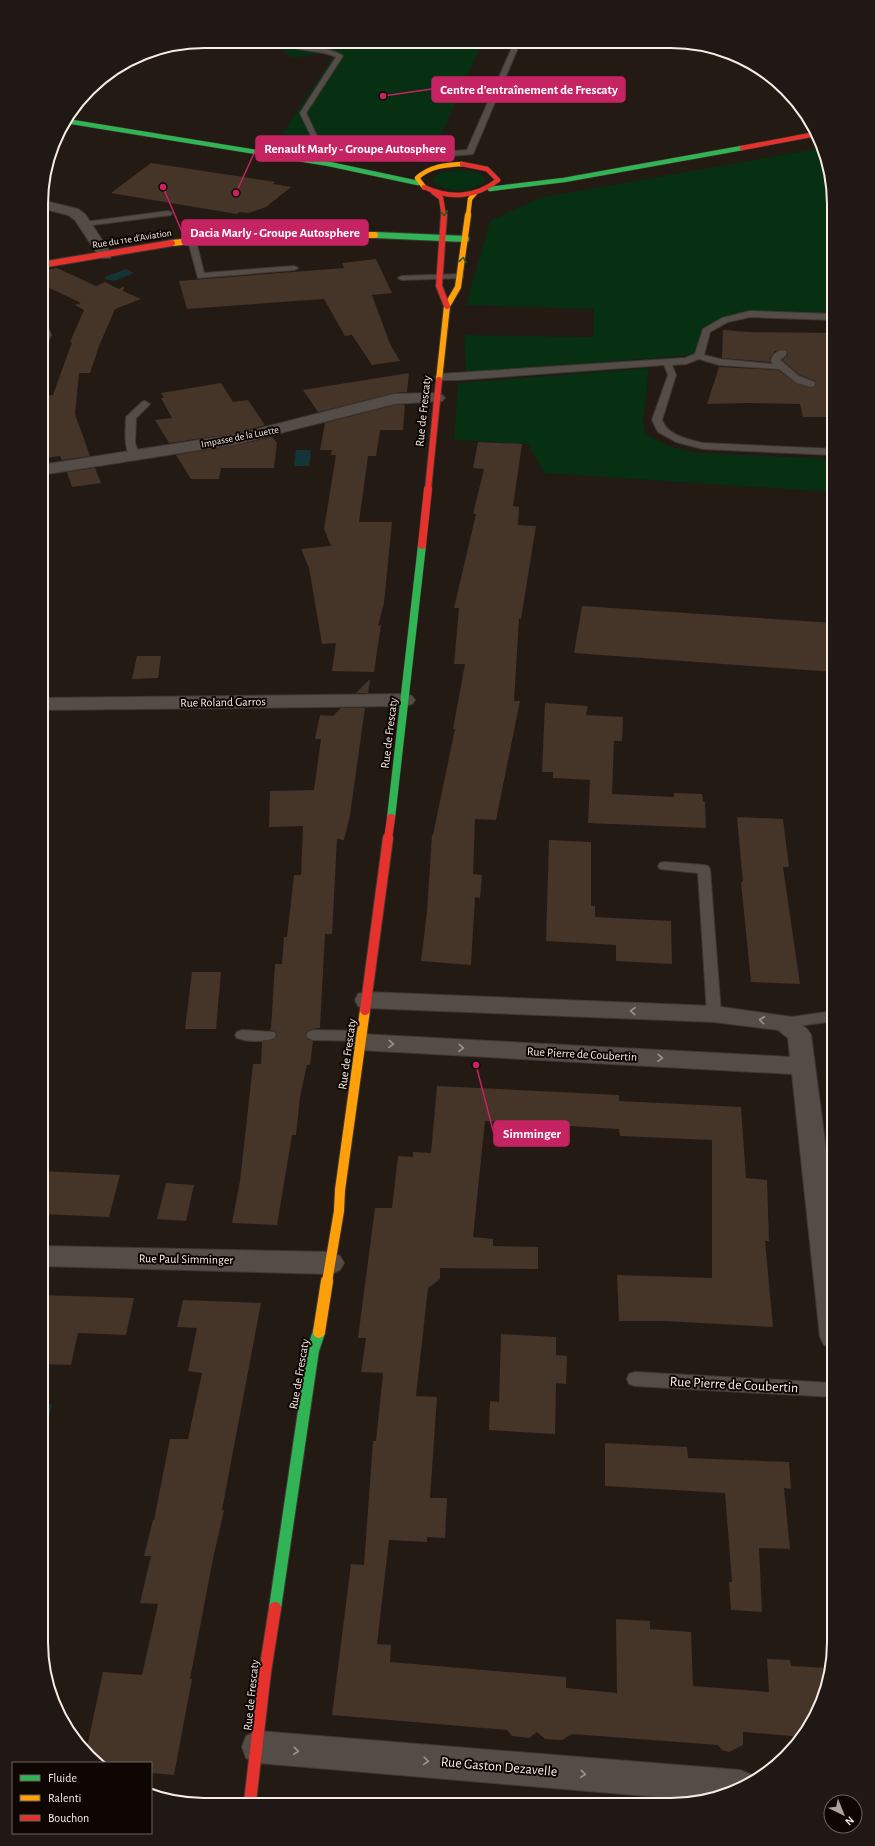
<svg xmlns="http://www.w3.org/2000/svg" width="875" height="1846" font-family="'Alegreya Sans',sans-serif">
  <rect width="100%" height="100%" fill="#241a14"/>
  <g fill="#072f12">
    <polygon points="273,41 482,43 431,158 406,162 282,134 333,57 325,53 292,58"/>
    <polygon points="822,148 828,161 834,204 834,321 752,317 729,322 711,332 704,354 466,373 464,335 593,337 594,309 466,305 490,221 539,198"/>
    <path d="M 461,170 L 477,172 L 485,178 L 484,182 C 473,193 445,193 434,182 L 433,179 L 439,173 Z"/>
    <path d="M 649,368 L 643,421 L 645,433 C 661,445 678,449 697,453 L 834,459 L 834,492 L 544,473 L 528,444 L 454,440 L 458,383 Z"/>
  </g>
  <g fill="#133538">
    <polygon points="126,269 134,273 114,281 105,279 105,277"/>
    <polygon points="296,450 311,450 309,466 294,466"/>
    <polygon points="41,1404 52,1404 47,1428 41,1428"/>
  </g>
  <g fill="#453428">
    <polygon points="151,163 275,182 273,184 291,187 266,207 249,213 239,212 237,214 111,193"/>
    <polygon points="376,259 392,293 372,295 390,344 400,361 372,365 352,335 345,336 324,299 187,309 179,281 344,268 342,263"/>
    <polygon points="57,268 96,286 105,282 119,289 125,286 123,291 141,299 115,309 99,346 90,373 79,373 75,414 90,456 62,460 60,456 45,458 41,446 41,395 53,395 72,342 70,342 84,310 75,305 81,303 41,284 41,277 45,270"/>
    <polygon points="723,330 749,332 834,333 834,417 803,417 800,404 745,403 707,404 719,367 778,370 797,384 811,388 816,385 815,381 800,375 782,360 788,355 786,350 775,351 770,358 770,362 722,358"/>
    <polygon points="409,373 407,392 394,393 318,412 303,390"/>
    <polygon points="221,383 233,402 248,400 265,425 237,433 169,443 155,420 172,418 161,398 164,398 161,393"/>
    <polygon points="394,405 405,405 403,430 380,430 376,456 368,456 359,522 392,522 384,603 378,626 381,625 374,672 332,671 336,643 322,644 309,568 301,549 331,546 324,529 336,455 331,455 332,450 320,450 325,423"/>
    <polygon points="272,437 277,443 274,468 221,468 219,479 191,479 176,455 237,445"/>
    <polygon points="478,442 522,444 513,506 519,507 518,525 536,526 521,619 519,619 514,701 520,701 496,820 475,819 473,874 482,875 480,898 475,897 471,965 421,961 427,912 432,835 433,835 455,729 453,729 465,664 454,664 459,608 454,608 476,514 473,514 484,469 473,468"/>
    <polygon points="95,468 101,483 72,487 67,472"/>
    <polygon points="582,606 834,623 834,672 574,653"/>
    <polygon points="137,656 161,656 158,678 132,679"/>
    <polygon points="370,679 368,693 356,693"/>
    <polygon points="545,703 588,706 586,715 623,717 622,741 614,741 612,794 674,797 674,793 702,794 703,801 705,802 706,828 588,823 590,780 553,778 553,772 542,772"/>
    <polygon points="341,708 365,708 350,815 344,840 337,839 332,934 325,934 320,1028 312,1029 307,1031 305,1034 307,1039 313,1041 310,1065 307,1065 300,1097 296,1135 292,1135 277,1225 232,1223 240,1181 253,1064 261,1064 262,1042 274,1039 277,1036 275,1031 269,1030 271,1028 275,964 282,964 284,937 287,937 294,875 301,875 303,826 269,827 270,791 314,790 321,739 315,739 320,715 333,716"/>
    <polygon points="737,817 783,819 789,867 783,867 800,984 751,982 741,882 743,882"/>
    <polygon points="549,840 591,842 591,906 595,906 595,917 671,921 672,964 616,961 616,945 546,941"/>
    <polygon points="192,972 221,972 216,1029 185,1029"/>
    <polygon points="437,1086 619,1095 619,1101 741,1107 746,1178 767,1180 769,1241 765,1241 773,1327 664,1321 619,1321 617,1275 712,1278 712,1140 620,1136 619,1129 485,1121 473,1237 493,1239 493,1246 538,1247 538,1269 440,1268 440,1279 428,1288 416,1396 437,1397 430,1498 447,1498 445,1538 427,1537 427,1542 389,1540 377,1644 391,1645 390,1662 566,1677 566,1688 617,1693 616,1619 650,1621 650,1629 691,1632 693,1686 769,1692 767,1659 790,1660 791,1666 830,1668 822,1704 803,1737 743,1732 743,1745 729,1752 722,1750 718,1745 572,1734 562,1740 545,1739 537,1732 529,1738 512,1736 507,1730 332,1715 351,1564 364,1565 373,1441 376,1441 383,1373 361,1372 366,1338 358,1338 375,1208 392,1208 398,1156 413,1157 413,1152 431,1153"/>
    <polygon points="41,1171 120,1175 109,1217 41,1214"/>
    <polygon points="166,1183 194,1185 186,1221 157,1219"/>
    <polygon points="41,1295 134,1298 126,1335 78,1333 71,1365 41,1364"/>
    <polygon points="183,1300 261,1303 222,1510 224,1510 213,1559 190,1679 192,1679 174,1775 151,1773 151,1763 95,1763 86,1752 103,1672 142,1675 158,1604 140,1603 151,1556 144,1556 153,1520 154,1520 170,1439 188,1439 202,1373 188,1371 197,1328 177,1327"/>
    <polygon points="501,1334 556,1337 556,1355 567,1356 566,1384 556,1383 555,1434 489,1430 490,1401 499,1402"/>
    <polygon points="605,1443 687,1447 688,1458 789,1462 791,1489 784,1488 790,1549 759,1548 762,1612 731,1610 729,1582 732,1582 725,1493 605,1486"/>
  </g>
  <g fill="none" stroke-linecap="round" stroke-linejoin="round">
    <g stroke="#403733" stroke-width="2">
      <g id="lane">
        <path d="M 282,42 C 291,40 336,50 343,56 L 306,113 L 317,136 L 329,141 L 390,153 L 416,154 L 467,150 L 514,43 L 520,43 L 473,154 L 416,159 L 390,158 L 328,145 L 312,138 L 300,113 L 336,57 C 320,49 296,53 282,42 Z"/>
        <polygon points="168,211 172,213 171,215 85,226 81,224 85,222"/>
        <polygon points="189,239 195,239 196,241 204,273 294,266 298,268 294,270 198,278 188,241"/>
        <polygon points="460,274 463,274 463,278 402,280 398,278 402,276"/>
        <path d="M 750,311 L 834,314 L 834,320 L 750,317 L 728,322 L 710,332 L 704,355 L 720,359 L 773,364 L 771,361 C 772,354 779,349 786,351 L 786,355 L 780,360 L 799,376 L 814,382 L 815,384 L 814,386 L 811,387 L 797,383 L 779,369 L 719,365 L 699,359 L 686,364 L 672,365 L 676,375 L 662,420 C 668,436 687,439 703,443 L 834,449 L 834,455 L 703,449 L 676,442 L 658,432 L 652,420 L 668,375 L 664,365 L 458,380 L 439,380 L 435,377 L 439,374 L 685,358 L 695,354 L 703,329 L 722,318 Z"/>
        <path d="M 145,401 L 150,404 L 136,418 L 135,443 L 140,456 L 135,459 C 122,456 126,427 126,417 L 142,402 Z"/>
        <polygon points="664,862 704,865 708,866 710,869 721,1014 719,1017 714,1019 709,1017 707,1014 698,873 660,869 658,866 660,863"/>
        <polygon points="834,1011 834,1021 784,1028 779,1026 777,1023 779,1020 784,1018"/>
        <path d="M 242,1030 L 274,1032 L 276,1035 L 274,1038 C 264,1042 247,1042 237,1038 L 235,1035 L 237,1032 Z"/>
        <polygon points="313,1030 362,1031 367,1033 369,1036 367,1039 362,1041 313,1040 308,1038 306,1035 308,1032"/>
        <polygon points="635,1372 834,1383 834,1397 635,1386 629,1384 627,1379 629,1374"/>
      </g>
    </g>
    <g stroke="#403733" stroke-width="2">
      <g id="street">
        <polygon points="41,200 78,209 85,214 112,255 110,258 100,258 75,220 68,215 41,208"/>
        <polygon points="41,322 46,323 51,335 46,345 41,346"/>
        <polygon points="437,393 442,395 445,398 442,401 394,404 237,444 41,475 41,465 237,434 394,394"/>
        <polygon points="405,694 412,696 415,700 412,704 405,706 41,710 41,698"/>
        <polygon points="366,992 714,1006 792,1017 807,1029 811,1035 834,1211 834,1348 824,1345 820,1337 792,1074 360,1050 352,1048 348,1042 352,1036 360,1034 790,1057 788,1038 778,1030 714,1022 366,1008 358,1006 355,1000 358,994"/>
        <polygon points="41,1246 331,1252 340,1256 344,1263 340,1270 331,1274 41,1266"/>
        <polygon points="258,1731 740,1770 752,1775 754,1781 714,1799 705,1801 258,1763 246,1758 242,1747 246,1736"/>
      </g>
    </g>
    <g stroke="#403733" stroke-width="5.5">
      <g id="fast-far3">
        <polyline points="66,121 329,164 418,183"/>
        <polyline points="490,189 564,180 742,148"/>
      </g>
    </g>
    <g stroke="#403733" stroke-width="8">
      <polyline id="fast-far2" points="375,235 466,239"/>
    </g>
    <g stroke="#403733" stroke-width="9">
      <polyline id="fast-far1" points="391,818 422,545"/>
    </g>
    <g stroke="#403733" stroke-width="14">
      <polyline id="fast" points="275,1608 313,1350 319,1332"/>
    </g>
    <g stroke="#403733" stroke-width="5.5">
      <g id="slow-far3">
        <path d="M 424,187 L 417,178 C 430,166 445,165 462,164"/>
        <polyline points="468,216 470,199 475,193"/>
      </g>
    </g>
    <g stroke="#403733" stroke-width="8">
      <g id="slow-far2">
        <polyline points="172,243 257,235 375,235"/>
        <polyline points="439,380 447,306 458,287 468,215"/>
      </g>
    </g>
    <g stroke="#403733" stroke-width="12">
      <polyline id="slow-far1" points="327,1282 339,1211 340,1190 365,1010"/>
    </g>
    <g stroke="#403733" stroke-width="14">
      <polyline id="slow" points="319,1332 327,1281"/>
    </g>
    <g stroke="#403733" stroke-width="5.5">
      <g id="jam-far4">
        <polyline points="742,148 816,134"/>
        <path d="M 424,187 C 449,199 476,198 498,180 L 487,169 L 462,164"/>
        <polyline points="433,192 441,198 444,216"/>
      </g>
    </g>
    <g stroke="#403733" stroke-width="8">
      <g id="jam-far3">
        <polyline points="444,215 439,286 447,306"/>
        <polyline points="41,265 172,243"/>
        <polyline points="428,490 439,380"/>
      </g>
    </g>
    <g stroke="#403733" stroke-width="9">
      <g id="jam-far2">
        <polyline points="422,545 428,489"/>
        <polyline points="388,839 391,818"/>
      </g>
    </g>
    <g stroke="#403733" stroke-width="12">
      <polyline id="jam-far1" points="365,1010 388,838"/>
    </g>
    <g stroke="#403733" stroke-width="14">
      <polyline id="jam" points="250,1802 265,1672 275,1608"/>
    </g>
    <use href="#lane" fill="#544c47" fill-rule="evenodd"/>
    <use href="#street" fill="#544c47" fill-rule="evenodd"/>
    <use href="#fast-far3" stroke="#30b455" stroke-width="4.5"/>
    <use href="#fast-far2" stroke="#30b455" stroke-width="6"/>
    <use href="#fast-far1" stroke="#30b455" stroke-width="8"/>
    <use href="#fast" stroke="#30b455" stroke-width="12"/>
    <use href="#slow-far3" stroke="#ff9f0a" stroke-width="4.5"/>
    <use href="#slow-far2" stroke="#ff9f0a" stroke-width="6"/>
    <use href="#slow-far1" stroke="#ff9f0a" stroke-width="10"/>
    <use href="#slow" stroke="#ff9f0a" stroke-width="12"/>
    <use href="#jam-far4" stroke="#e5322d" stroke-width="4.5"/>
    <use href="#jam-far3" stroke="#e5322d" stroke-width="6"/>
    <use href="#jam-far2" stroke="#e5322d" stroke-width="8"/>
    <use href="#jam-far1" stroke="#e5322d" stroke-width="10"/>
    <use href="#jam" stroke="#e5322d" stroke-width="12"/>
  </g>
  <defs><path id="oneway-chevron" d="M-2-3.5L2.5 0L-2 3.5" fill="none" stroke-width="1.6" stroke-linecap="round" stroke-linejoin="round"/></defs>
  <g stroke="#1e5d2c">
    <use href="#oneway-chevron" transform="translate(444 213) rotate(87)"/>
    <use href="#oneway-chevron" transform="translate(463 260) rotate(-81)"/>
  </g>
  <g stroke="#9e948e">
    <use href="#oneway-chevron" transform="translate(633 1011) rotate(-178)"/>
    <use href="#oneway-chevron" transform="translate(762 1020) rotate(-173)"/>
    <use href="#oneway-chevron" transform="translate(391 1044) rotate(3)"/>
    <use href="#oneway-chevron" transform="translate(461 1048) rotate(3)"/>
    <use href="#oneway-chevron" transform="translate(660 1058) rotate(3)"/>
    <use href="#oneway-chevron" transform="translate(296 1751) rotate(5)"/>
    <use href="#oneway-chevron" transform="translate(426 1761) rotate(5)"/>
    <use href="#oneway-chevron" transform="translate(583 1774) rotate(5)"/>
  </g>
  <g text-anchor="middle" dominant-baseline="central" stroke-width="4" stroke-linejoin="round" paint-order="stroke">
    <g font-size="10" fill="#f8ebe4" stroke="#0d0603">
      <text transform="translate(132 239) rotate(-9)">Rue du 11e d'Aviation</text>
      <text transform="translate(240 437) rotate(-11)">Impasse de la Luette</text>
    </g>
    <g font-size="12" fill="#f8ebe4" stroke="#0d0603">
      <text transform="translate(423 411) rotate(-84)">Rue de Frescaty</text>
      <text transform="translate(223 702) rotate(-1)">Rue Roland Garros</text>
      <text transform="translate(389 733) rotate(-83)">Rue de Frescaty</text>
      <text transform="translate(347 1054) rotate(-82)">Rue de Frescaty</text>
      <text transform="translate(582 1054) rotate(3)">Rue Pierre de Coubertin</text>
      <text transform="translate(186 1259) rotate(1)">Rue Paul Simminger</text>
      <text transform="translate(299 1374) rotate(-80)">Rue de Frescaty</text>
      <text transform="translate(251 1695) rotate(-84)">Rue de Frescaty</text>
    </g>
    <g font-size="14" fill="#f8ebe4" stroke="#0d0603">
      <text transform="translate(734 1385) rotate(3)">Rue Pierre de Coubertin</text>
      <text transform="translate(499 1767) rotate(5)">Rue Gaston Dezavelle</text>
    </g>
  </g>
  <path d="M0 0H875V1846H0ZM204 48H671A156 156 0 0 1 827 204V1642A156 156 0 0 1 671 1798H204A156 156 0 0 1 48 1642V204A156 156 0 0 1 204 48Z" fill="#201815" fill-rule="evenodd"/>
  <path fill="none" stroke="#f8ebe4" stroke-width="2" d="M204 48H671A156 156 0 0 1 827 204V1642A156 156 0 0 1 671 1798H204A156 156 0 0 1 48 1642V204A156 156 0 0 1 204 48Z"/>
  <path fill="none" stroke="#c52362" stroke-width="1.5" d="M383 96L432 89M236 193L256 149M163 187L182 232M476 1065L494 1134"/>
  <g fill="#c52362" stroke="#0d0603" stroke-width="1.5">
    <circle cx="383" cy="96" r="4"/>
    <circle cx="236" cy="193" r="4"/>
    <circle cx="163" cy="187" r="4"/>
    <circle cx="476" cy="1065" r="4"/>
  </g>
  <g fill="#c52362" stroke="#c52362" stroke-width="1.5">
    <rect x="432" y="77" width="193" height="25" rx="4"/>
    <rect x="256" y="136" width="198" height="25" rx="4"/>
    <rect x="182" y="220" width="186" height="25" rx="4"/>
    <rect x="494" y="1121" width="75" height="25" rx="4"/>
  </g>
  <g font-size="13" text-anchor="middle" font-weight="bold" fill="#fff">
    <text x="529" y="94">Centre d'entraînement de Frescaty</text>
    <text x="355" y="153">Renault Marly - Groupe Autosphere</text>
    <text x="275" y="237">Dacia Marly - Groupe Autosphere</text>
    <text x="532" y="1138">Simminger</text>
  </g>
  <rect x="12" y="1762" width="140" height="72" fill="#0d0603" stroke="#6b625d"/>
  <rect x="20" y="1775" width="20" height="6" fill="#30b455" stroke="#6b625d"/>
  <text x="48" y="1782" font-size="12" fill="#f8ebe4">Fluide</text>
  <rect x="20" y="1795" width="20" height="6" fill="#ff9f0a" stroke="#6b625d"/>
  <text x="48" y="1802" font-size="12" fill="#f8ebe4">Ralenti</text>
  <rect x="20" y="1815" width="20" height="6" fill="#e5322d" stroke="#6b625d"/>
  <text x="48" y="1822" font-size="12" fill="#f8ebe4">Bouchon</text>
  <g transform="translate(843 1814) rotate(137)"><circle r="19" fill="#0d0603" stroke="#6b625d"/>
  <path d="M0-3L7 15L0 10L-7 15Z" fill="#aea29b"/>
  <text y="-6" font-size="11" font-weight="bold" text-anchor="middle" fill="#f8ebe4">N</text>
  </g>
</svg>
